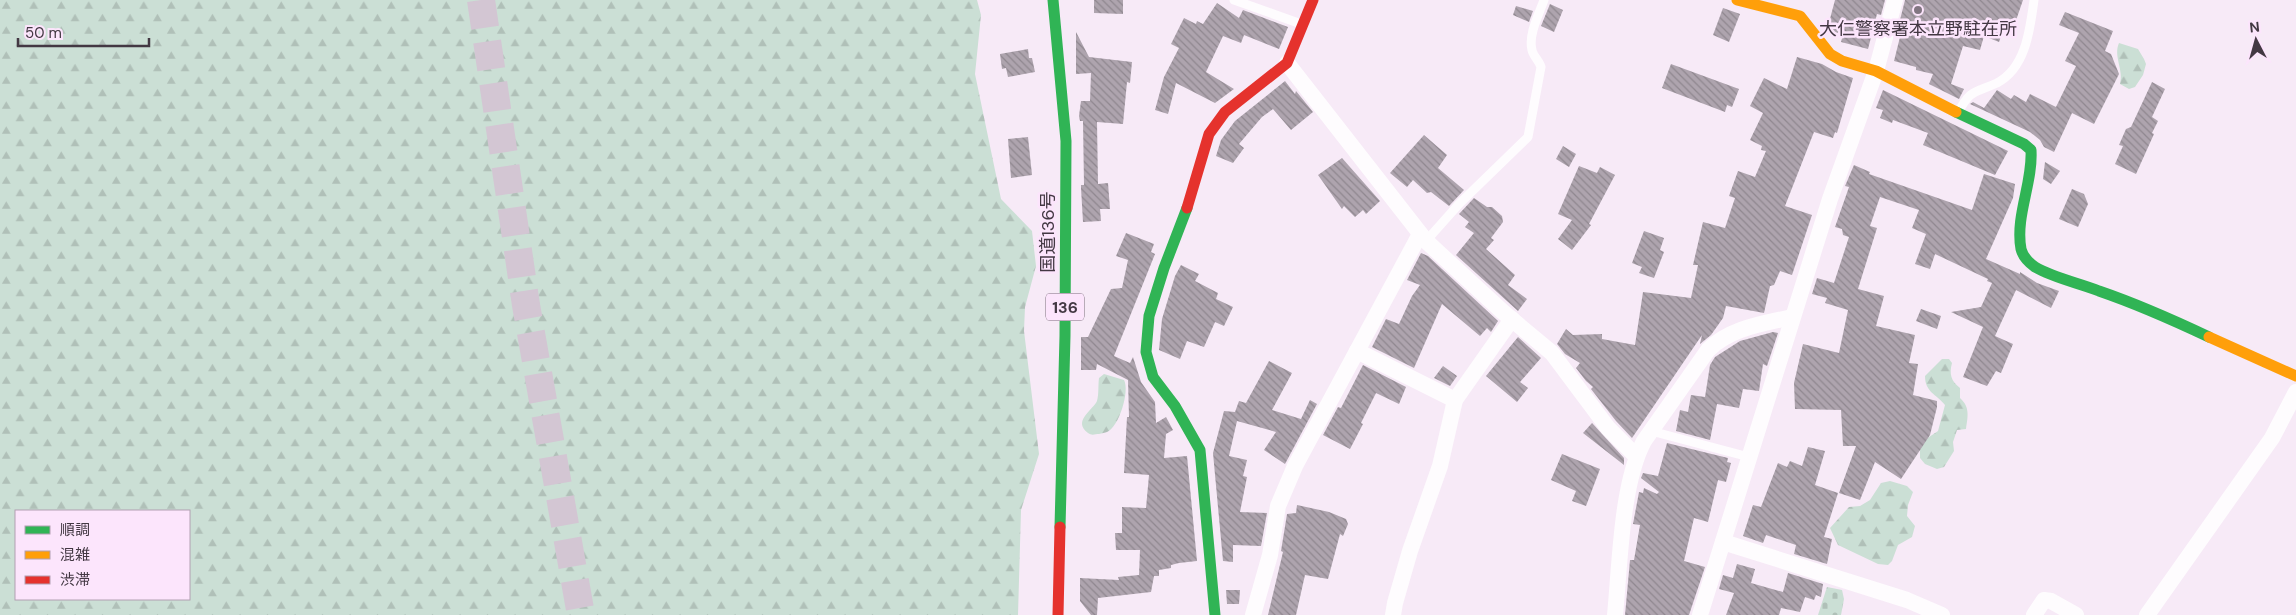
<svg xmlns="http://www.w3.org/2000/svg" width="2296" height="615" font-family="'DM Sans','Noto Sans JP',sans-serif">
  <defs>
    <pattern id="forest-firs" width="22" height="20" patternUnits="userSpaceOnUse" patternTransform="scale(1.25)"><rect width="22" height="20" fill="#cbdfd5"/><path d="M5 1l3.5 6h-7zM16 11l3.5 6h-7z" fill="#b0c0b8"/></pattern>
    <pattern id="cemetery-stones" width="16" height="16" patternUnits="userSpaceOnUse" patternTransform="scale(1.25)"><rect width="16" height="16" fill="#cbdfd5"/><path d="M2 7V4a2 2 0 0 1 4 0v3zM10 15v-3a2 2 0 0 1 4 0v3z" fill="#b0c0b8"/></pattern>
    <pattern id="building-back-hatch" width="6" height="6" patternUnits="userSpaceOnUse" patternTransform="scale(1.25)"><rect width="6" height="6" fill="#aea4ae"/><path d="M-1 5l2 2M0 0l6 6M5-1l2 2" fill="none" stroke="#8f878f"/></pattern>
  </defs>
  <rect width="100%" height="100%" fill="#f7eaf7"/>
  <g fill="url(#forest-firs)" fill-rule="evenodd">
    <path d="M 0,0 L 977,0 L 981,15 L 975,74 L 1001,199 L 1032,231 L 1036,266 L 1025,307 L 1024,331 L 1039,454 L 1021,510 L 1018,615 L 0,615 ZM 16,511 L 189,511 L 189,599 L 16,599 Z"/>
    <path d="M 2119,43 L 2138,49 L 2144,59 L 2146,64 L 2143,75 L 2135,87 L 2129,89 L 2120,84 C 2124,70 2113,56 2119,43 Z"/>
    <path d="M 1942,359 L 1949,359 L 1952,363 C 1949,374 1951,381 1960,388 L 1960,398 C 1970,407 1968,416 1966,429 L 1957,430 L 1953,442 L 1954,451 L 1944,467 L 1937,469 L 1925,464 L 1920,458 L 1920,451 L 1917,445 L 1938,431 L 1945,405 C 1936,394 1925,392 1925,376 Z"/>
    <path d="M 1104,374 L 1124,380 C 1130,391 1119,427 1107,432 C 1105,433 1102,433 1099,434 C 1095,434 1092,436 1088,433 C 1072,421 1093,410 1097,401 C 1099,394 1098,385 1099,378 Z"/>
    <polygon points="1890,481 1907,486 1913,492 1908,505 1907,516 1915,526 1912,537 1898,545 1892,561 1888,565 1878,564 1838,545 1830,528 1849,507 1860,506 1870,500 1881,483"/>
  </g>
  <polygon fill="url(#cemetery-stones)" points="1827,587 1842,590 1844,599 1841,615 1818,615"/>
  <g fill="url(#building-back-hatch)">
    <polygon points="1094,0 1123,0 1123,14 1094,13"/>
    <polygon points="1835,0 1885,0 1881,15 1877,14 1868,49 1841,42 1843,35 1827,30"/>
    <polygon points="1905,0 2023,0 2012,32 2004,29 1999,42 1984,36 1980,50 1963,46 1951,84 1964,89 1959,99 1929,84 1933,74 1916,70 1916,67 1894,61 1904,21 1900,20"/>
    <polygon points="1217,3 1239,18 1243,10 1288,27 1279,49 1244,35 1241,43 1223,36 1206,72 1234,89 1215,103 1176,83 1168,114 1155,110 1164,77 1179,48 1171,44 1184,18 1196,24 1197,21 1203,24"/>
    <polygon points="1550,4 1563,10 1554,32 1541,26"/>
    <polygon points="1516,6 1533,11 1529,22 1513,15"/>
    <polygon points="1723,8 1740,14 1729,42 1713,35"/>
    <polygon points="2065,12 2113,31 2105,51 2111,54 2119,74 2094,124 2072,113 2054,152 2044,147 2040,140 2030,132 1970,104 1973,102 1984,108 1997,90 2011,99 2014,95 2026,102 2030,94 2056,107 2076,66 2065,61 2079,33 2059,25"/>
    <polygon points="1076,32 1089,57 1132,62 1130,83 1127,82 1123,124 1097,122 1098,184 1108,183 1110,209 1100,209 1101,221 1083,222 1081,188 1081,185 1084,185 1083,121 1080,121 1079,116 1081,101 1090,101 1091,73 1076,74"/>
    <polygon points="1028,49 1029,58 1032,58 1035,72 1008,77 1006,68 1002,69 1000,54"/>
    <polygon points="1797,57 1822,64 1836,72 1853,78 1837,133 1835,132 1833,138 1814,132 1785,206 1812,215 1792,275 1780,271 1774,285 1770,286 1764,313 1726,306 1723,318 1711,335 1700,344 1702,335 1632,438 1616,421 1591,389 1593,387 1586,381 1576,368 1580,363 1565,354 1557,344 1566,329 1573,335 1602,334 1602,339 1635,345 1643,292 1691,298 1698,265 1693,265 1703,222 1725,228 1735,198 1729,196 1738,171 1755,177 1766,151 1761,150 1762,146 1750,140 1763,113 1750,106 1764,78 1787,89"/>
    <polygon points="1671,64 1739,89 1732,107 1727,105 1725,112 1662,88"/>
    <polygon points="1285,81 1295,94 1296,91 1313,112 1291,130 1273,109 1262,117 1239,144 1244,148 1233,163 1216,156 1221,140 1235,121"/>
    <polygon points="2152,82 2165,89 2152,117 2158,121 2152,133 2154,134 2136,174 2115,164 2123,146 2119,145 2126,129 2131,127"/>
    <polygon points="1883,90 2008,151 1995,175 1923,145 1928,133 1893,120 1892,123 1880,118 1883,110 1876,108"/>
    <polygon points="1424,135 1447,155 1438,168 1464,190 1449,206 1431,192 1427,193 1413,180 1407,187 1390,173"/>
    <polygon points="1028,137 1032,175 1011,178 1008,139"/>
    <polygon points="1563,146 1576,154 1569,167 1556,159"/>
    <polygon points="1342,158 1380,201 1366,214 1363,210 1355,217 1344,206 1342,209 1318,175"/>
    <polygon points="2045,162 2060,171 2051,184 2043,179"/>
    <polygon points="1854,165 1870,172 1869,174 1972,210 1984,174 2015,184 2013,198 1986,259 2020,274 2020,272 2037,283 2059,291 2051,308 2016,290 1995,336 2013,344 2001,373 1996,371 1987,386 1963,377 1983,327 1951,312 1981,307 1992,283 1987,281 1988,279 1935,254 1930,269 1915,264 1926,234 1912,228 1919,210 1880,197 1870,226 1877,228 1858,289 1884,296 1876,326 1915,335 1909,363 1918,364 1913,395 1937,401 1937,407 1930,435 1901,479 1875,462 1860,500 1839,493 1856,446 1843,446 1841,410 1795,409 1794,383 1803,344 1839,353 1848,310 1825,303 1827,298 1812,294 1817,278 1834,283 1849,237 1843,235 1842,229 1835,227 1849,187 1845,186"/>
    <polygon points="1579,166 1597,173 1600,167 1615,175 1589,224 1591,225 1572,250 1558,239 1572,220 1558,214"/>
    <polygon points="2072,189 2084,194 2088,204 2078,227 2059,219"/>
    <polygon points="1474,198 1487,207 1492,207 1502,216 1503,222 1491,238 1494,240 1486,249 1515,275 1508,285 1527,299 1518,311 1456,255 1474,233 1465,227 1469,222 1459,214"/>
    <polygon points="1644,231 1664,238 1660,250 1664,252 1654,278 1639,273 1642,267 1632,263"/>
    <polygon points="1126,233 1154,244 1151,252 1155,254 1114,356 1130,363 1133,357 1141,382 1155,402 1156,423 1166,417 1173,430 1166,434 1164,458 1187,456 1197,561 1179,563 1171,565 1171,568 1159,570 1159,576 1154,576 1151,592 1098,598 1097,615 1091,615 1080,601 1080,578 1119,580 1118,577 1139,575 1140,550 1116,550 1115,533 1122,533 1122,507 1146,508 1149,475 1124,473 1127,417 1129,417 1128,380 1097,364 1096,370 1081,370 1081,337 1088,337 1111,289 1122,288 1128,260 1116,256"/>
    <polygon points="1421,253 1428,256 1498,321 1491,332 1487,328 1480,336 1442,304 1414,368 1372,347 1386,319 1399,324 1412,296 1420,285 1407,280"/>
    <polygon points="1181,265 1199,274 1195,281 1218,293 1216,299 1233,307 1224,326 1215,322 1204,347 1187,341 1180,359 1159,350 1162,319 1175,276"/>
    <polygon points="1921,309 1941,316 1937,329 1916,321"/>
    <polygon points="1773,332 1778,333 1767,366 1763,364 1759,391 1743,389 1739,408 1717,404 1710,440 1676,431 1680,410 1688,412 1691,395 1705,397 1710,365 1715,357 1740,341"/>
    <polygon points="1518,337 1541,358 1520,382 1528,388 1517,402 1486,376"/>
    <polygon points="1269,361 1292,373 1272,410 1301,419 1310,400 1317,404 1285,464 1264,450 1276,432 1237,421 1229,456 1247,460 1243,476 1247,477 1240,512 1267,513 1261,546 1233,545 1233,562 1223,561 1213,453 1224,411 1235,412 1239,401 1246,403"/>
    <polygon points="1363,365 1406,387 1399,404 1376,393 1361,423 1363,424 1350,449 1323,435 1338,407 1341,408"/>
    <polygon points="1443,366 1457,376 1450,386 1434,378"/>
    <polygon points="1592,423 1624,458 1624,465 1583,433"/>
    <polygon points="1667,443 1728,458 1727,462 1731,463 1726,482 1718,480 1708,522 1694,518 1684,561 1705,567 1689,615 1625,615 1630,560 1634,560 1640,525 1633,524 1639,492 1643,493 1644,488 1657,494 1659,492 1641,478 1643,473 1658,476"/>
    <polygon points="1808,447 1825,451 1815,485 1838,493 1824,537 1832,539 1827,564 1794,554 1796,545 1766,535 1763,543 1743,536 1753,505 1761,507 1778,463 1787,467 1790,461 1802,466"/>
    <polygon points="1562,454 1600,469 1586,506 1572,501 1576,491 1551,480"/>
    <polygon points="1297,505 1329,512 1346,519 1348,524 1343,536 1340,534 1328,579 1305,575 1296,615 1268,615 1283,552 1281,551 1287,514 1296,513"/>
    <polygon points="1737,564 1755,569 1751,583 1783,592 1788,573 1823,584 1821,597 1816,595 1814,600 1805,597 1800,612 1781,608 1779,615 1726,615 1734,593 1719,589 1723,575 1733,578"/>
    <polygon points="1226,590 1240,590 1239,604 1227,604"/>
  </g>
  <g fill="none" stroke-linecap="round" stroke-linejoin="round">
    <polyline stroke="#d3c6d3" stroke-width="28" stroke-dasharray="28 14" stroke-linecap="butt" points="481,0 526,305 581,615"/>
    <g stroke="#fefcfe" stroke-width="9">
      <polyline points="1234,0 1304,25"/>
      <path d="M 1958,113 C 1970,89 1975,93 1997,83 C 2026,68 2030,29 2034,0"/>
      <path d="M 1426,241 L 1459,204 L 1528,137 L 1541,67 C 1539,60 1533,56 1532,50 C 1528,35 1539,14 1544,0"/>
      <polyline points="1651,431 1749,457"/>
    </g>
    <g stroke="#fefcfe" stroke-width="16">
      <polyline points="1287,63 1426,241 1503,312 1552,353 1608,428 1636,456"/>
      <polyline points="1357,351 1420,234"/>
      <polyline points="1723,542 1907,600 1942,615"/>
      <polyline points="1253,615 1270,555 1278,506 1295,466 1357,351 1455,400"/>
      <polyline points="1393,615 1395,603 1410,551 1440,466 1455,400 1512,319"/>
      <path d="M 1615,615 C 1620,565 1621,484 1644,441 L 1708,350 C 1730,328 1762,324 1792,317"/>
      <polyline points="1700,615 1830,199 1876,71 1895,0"/>
      <polyline points="2034,615 2044,600 2051,601 2076,615"/>
      <polyline points="2147,615 2272,438 2296,392"/>
    </g>
    <g stroke="#30b455" stroke-width="11">
      <polyline points="1053,0 1066,141 1065,336 1060,527"/>
      <path d="M 1956,112 L 2024,144 L 2031,150 C 2033,183 2015,216 2021,249 C 2023,257 2028,262 2035,267 C 2054,278 2079,283 2099,291 C 2137,304 2173,320 2209,337"/>
      <polyline points="1187,208 1164,268 1149,316 1146,352 1153,377 1175,406 1200,450 1215,615"/>
    </g>
    <g stroke="#ff9f0a" stroke-width="11">
      <polyline points="1737,0 1800,16 1830,54 1842,61 1876,71 1956,112"/>
      <polyline points="2209,337 2296,376"/>
    </g>
    <g stroke="#e5322d" stroke-width="11">
      <polyline points="1187,208 1209,134 1225,112 1287,63 1313,0"/>
      <polyline points="1058,615 1060,527"/>
    </g>
  </g>
  <circle fill="#827682" stroke="#fce5fc" stroke-width="2" cx="1918" cy="10" r="5"/>
  <g text-anchor="middle" dominant-baseline="central" stroke-width="5" stroke-linejoin="round" paint-order="stroke">
    <rect fill="#fce5fc" stroke="#7a6c7a" stroke-width="1" x="1046" y="293.5" width="38" height="27" rx="4"/>
    <g font-size="16" font-weight="bold" fill="#433843">
      <text x="1065" y="307">136</text>
    </g>
    <g font-size="18" fill="#433843" stroke="#fce5fc">
      <text x="1918" y="29">大仁警察署本立野駐在所</text>
    </g>
    <g font-size="18" fill="#433843" stroke="#fce5fc">
      <text transform="translate(1048 232) rotate(-90)">国道136号</text>
    </g>
  </g>
  <rect x="15" y="510" width="175" height="90" fill="#fce5fc" stroke="#b2a0b2"/>
  <rect x="25" y="526" width="25" height="8" fill="#30b455" stroke="#b2a0b2"/>
  <text x="60" y="535" font-size="15" fill="#433843">順調</text>
  <rect x="25" y="551" width="25" height="8" fill="#ff9f0a" stroke="#b2a0b2"/>
  <text x="60" y="560" font-size="15" fill="#433843">混雑</text>
  <rect x="25" y="576" width="25" height="8" fill="#e5322d" stroke="#b2a0b2"/>
  <text x="60" y="585" font-size="15" fill="#433843">渋滞</text>
  <g transform="translate(2256 40) rotate(354)" stroke="#fce5fc" stroke-width="4" paint-order="stroke">
  <path d="M0-4L9 19L0 12L-9 19Z" fill="#433843"/>
  <text y="-8" font-size="14" font-weight="bold" text-anchor="middle" fill="#433843">N</text>
  </g>
  <path d="M18 38v8h131v-8" fill="none" stroke="#433843" stroke-width="2.5"/>
  <text x="25" y="38" font-size="15" fill="#433843" stroke="#fce5fc" stroke-width="4" paint-order="stroke">50 m</text>
</svg>
